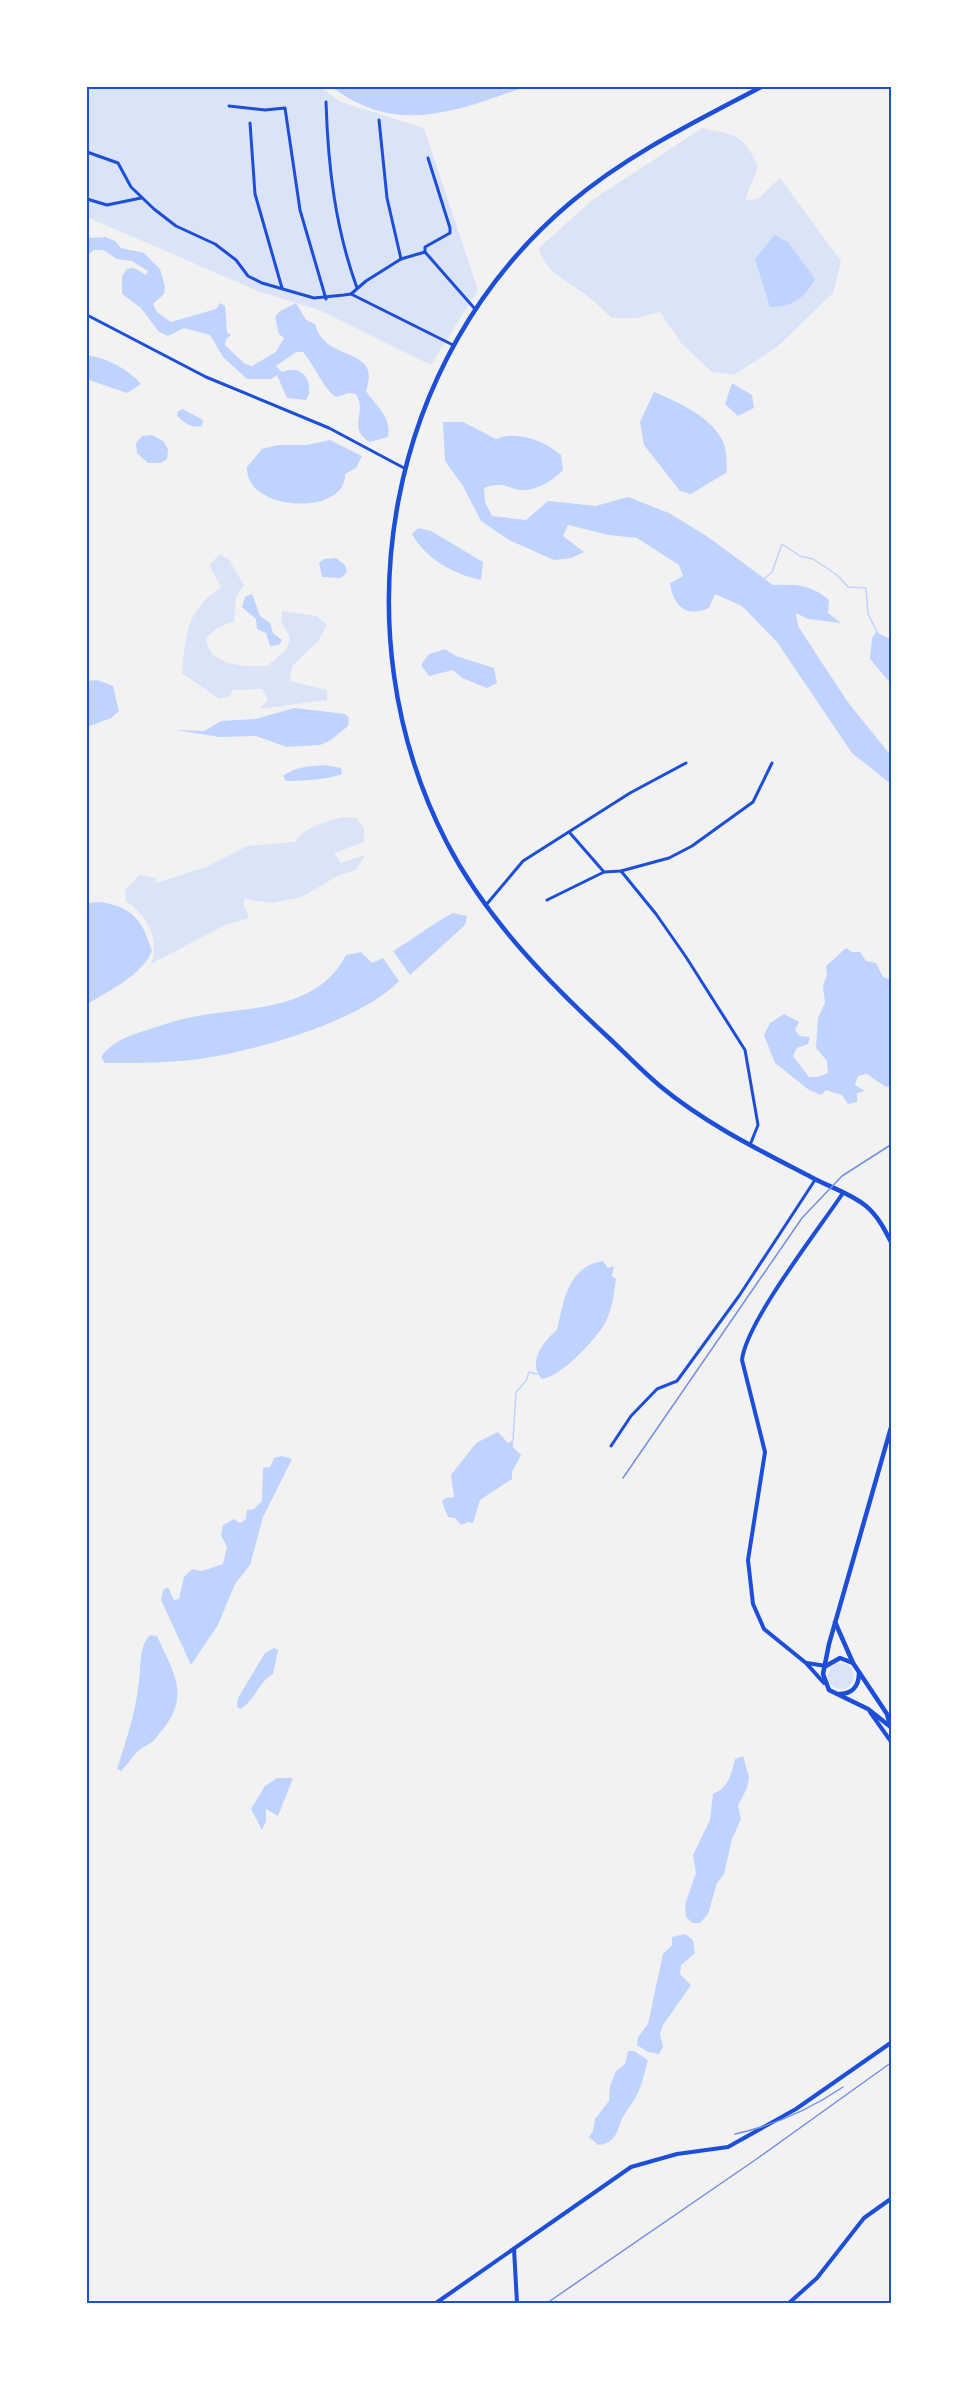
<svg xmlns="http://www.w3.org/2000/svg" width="979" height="2390" font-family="Lato,sans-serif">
  <rect width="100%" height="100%" fill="#f2f2f2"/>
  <g fill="#dbe4f7">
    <polygon points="87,87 320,87 341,102 424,128 478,290 431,365 319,310 260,292 87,217"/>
    <path d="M 702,128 C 735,135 744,134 758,167 L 745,200 L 758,199 L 780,178 L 841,261 L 833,293 L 777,347 L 734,375 L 712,372 L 681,343 L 660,312 L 636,318 L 612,318 C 602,309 593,300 582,292 C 565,280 544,271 539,248 L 591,201 Z"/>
    <path d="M 220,554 L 229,560 L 244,585 L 236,597 L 234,621 L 217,628 L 206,638 C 208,666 245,667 267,666 L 287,649 L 290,637 L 281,622 L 282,611 L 317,616 L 327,625 L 319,640 L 292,666 L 290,681 L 327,690 L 327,700 L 259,709 L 268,700 L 262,689 L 233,690 L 230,696 L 219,699 L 182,673 C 186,632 186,612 221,587 L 209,565 Z"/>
    <path d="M 344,817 L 357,818 L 364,828 L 364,842 L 334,853 L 341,863 L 365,855 L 356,870 L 339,875 L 302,897 L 271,903 L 245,899 L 243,903 L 249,918 L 225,925 L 151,964 C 160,938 148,917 126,901 L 125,890 L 139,875 L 157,878 L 156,883 L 206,867 L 247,846 L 295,842 C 307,825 325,822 344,817 Z"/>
    <circle cx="841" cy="1676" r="13"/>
  </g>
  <g fill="#bfd3fe">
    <path d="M 332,87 L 525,87 C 458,110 398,137 332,87 Z"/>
    <path d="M 774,235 L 788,242 L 815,279 C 804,298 793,307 770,307 L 755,259 Z"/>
    <path d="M 105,237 L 115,241 L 121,248 L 144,253 L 160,269 L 165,286 L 164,294 L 153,304 L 157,312 L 171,322 L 216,309 L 220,303 L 225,306 L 227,332 L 231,335 L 226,339 L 225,345 L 245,364 L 252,366 L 276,352 L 284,338 L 279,334 L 275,317 L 280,311 L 296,303 L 306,320 L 315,324 C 326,365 382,344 366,391 C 376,406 392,417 388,437 L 370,442 C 346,427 368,414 356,394 L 349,393 L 336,397 C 325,391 314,365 303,352 L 296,352 L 276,366 L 282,372 C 300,365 311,376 309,394 L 306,400 L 287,398 L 277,375 L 271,379 L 247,379 L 223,357 L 210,335 L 184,328 L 168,336 L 159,332 L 141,308 L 122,294 L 122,276 L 127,269 L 134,268 L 146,275 L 148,271 L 132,261 L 117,259 L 103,250 L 94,250 L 87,256 L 87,238 Z"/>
    <path d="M 87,355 C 109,359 126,368 141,384 L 127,393 L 89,380 Z"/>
    <polygon points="732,383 752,395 754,408 738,416 725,404"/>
    <path d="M 654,392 C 677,401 715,419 724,444 C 727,452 726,463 727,472 L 691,494 L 680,491 L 644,445 L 640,422 Z"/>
    <path d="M 183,409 L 203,420 L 202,426 C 191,428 186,424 177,416 L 178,411 Z"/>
    <path d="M 443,422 L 463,422 L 496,439 C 518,430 544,441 561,455 L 563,470 C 553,480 540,489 525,490 C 507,491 507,479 484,488 L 485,502 L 492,516 L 526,520 L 548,501 L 596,506 L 628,497 L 669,513 L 708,537 L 773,585 C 796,584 811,584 829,600 L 828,613 L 841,623 L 808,619 L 796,613 L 798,626 L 847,701 L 892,757 L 892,785 L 852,753 L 777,642 L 742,606 L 715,594 L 709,608 C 686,618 673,606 670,583 L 683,576 L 679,565 L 637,538 L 609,535 L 568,525 L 563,536 L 584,552 L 571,558 L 554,560 L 509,540 L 481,521 L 463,486 L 445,461 Z"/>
    <polygon points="152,435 163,441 168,449 167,459 161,463 148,463 137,453 136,443 142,436"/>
    <path d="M 330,440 L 362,456 L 356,468 L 345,474 C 347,516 245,513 247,467 L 262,449 L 278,445 L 307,445 Z"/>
    <path d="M 418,528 L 431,531 L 483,562 L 481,580 C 453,574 426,559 412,534 Z"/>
    <polygon points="336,558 345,565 347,572 341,578 322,577 319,563 324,559"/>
    <polygon points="252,594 260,616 270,623 273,633 282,640 279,645 270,646 266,633 257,629 256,619 242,607 245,597"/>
    <polygon points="876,632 892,640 892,685 870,659 872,638"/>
    <polygon points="445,649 456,656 494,668 497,683 487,688 462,678 453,670 429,676 421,665 429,654"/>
    <polygon points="97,680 113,686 119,711 111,718 87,727 87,681"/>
    <polygon points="295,708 345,714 349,718 348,726 331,740 320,745 287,747 256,736 219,737 176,730 204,731 221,721 255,719"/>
    <path d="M 325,765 L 341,768 L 342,774 C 325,780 304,781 286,781 L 283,776 C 294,767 310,766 325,765 Z"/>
    <path d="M 101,902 C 134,908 142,920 152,951 C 142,975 109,991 87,1004 L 87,903 Z"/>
    <path d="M 453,913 L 467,916 L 465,925 L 410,975 L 393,951 C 414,939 431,924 453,913 Z"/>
    <polygon points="846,948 852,952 860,952 866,961 876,963 883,977 892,980 892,1086 886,1087 867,1074 858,1076 855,1085 865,1091 857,1093 857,1102 848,1104 842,1095 826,1090 821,1095 809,1090 775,1063 764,1035 770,1023 784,1014 799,1022 795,1030 800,1036 810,1037 808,1044 797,1048 793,1056 809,1077 818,1077 828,1073 827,1061 816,1048 818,1018 825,1003 823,986 827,975 826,966"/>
    <path d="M 361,952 L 372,963 L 383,958 L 399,981 C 360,1021 261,1049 206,1058 C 173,1063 138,1063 105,1063 L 101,1057 C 111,1042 130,1035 147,1030 C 162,1025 177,1020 192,1017 C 247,1006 316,1013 346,955 Z"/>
    <path d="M 603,1261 L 608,1268 L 614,1266 L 612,1276 L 616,1279 C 614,1294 612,1312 604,1325 C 593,1342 562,1376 542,1379 C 527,1364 543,1341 557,1330 C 564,1301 567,1267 603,1261 Z"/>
    <polygon points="498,1432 508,1443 513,1440 513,1447 521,1455 512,1472 512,1479 480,1500 473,1523 468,1522 461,1525 455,1518 448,1517 442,1502 445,1498 454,1497 451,1475 476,1443"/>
    <polygon points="282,1456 292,1459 263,1517 250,1565 235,1584 218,1625 191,1665 161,1600 163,1590 168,1587 174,1600 179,1599 184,1577 192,1569 202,1571 223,1564 227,1547 221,1535 223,1525 234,1519 240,1523 246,1519 247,1510 254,1509 262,1501 263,1468 270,1467 274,1458"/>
    <path d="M 150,1635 L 157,1636 C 178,1681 191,1699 155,1739 C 150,1745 141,1747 136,1753 C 131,1759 127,1765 121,1771 L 117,1769 C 128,1735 138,1705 140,1669 C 141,1657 141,1644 150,1635 Z"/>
    <path d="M 274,1648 L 278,1650 L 273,1674 C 258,1682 255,1701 240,1709 L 237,1706 L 238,1698 L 265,1653 Z"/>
    <path d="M 743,1756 L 749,1777 L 747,1788 L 738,1806 L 741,1819 L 732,1839 L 724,1874 L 717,1883 L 708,1914 L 700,1923 L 693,1923 L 686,1917 L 685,1905 L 696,1873 L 693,1855 L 710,1820 L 713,1794 C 729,1787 731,1775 735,1759 Z"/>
    <polygon points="277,1778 293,1778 278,1816 266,1809 266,1821 262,1830 251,1809 265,1786"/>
    <polygon points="685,1934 693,1940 695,1953 681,1965 680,1974 691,1985 663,2025 660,2034 663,2047 659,2054 648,2052 637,2045 638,2037 648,2024 663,1954 672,1945 672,1937"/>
    <path d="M 628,2051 L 634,2051 L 648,2060 C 641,2085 642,2090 626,2112 C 616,2126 620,2143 598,2145 L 589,2137 L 593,2131 L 595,2119 L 609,2101 L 610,2086 L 616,2071 L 625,2064 Z"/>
  </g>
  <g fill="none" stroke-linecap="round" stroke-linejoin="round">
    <g stroke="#bfd3fe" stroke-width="1.5">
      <polyline points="764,579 772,572 782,544 800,556 813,559 837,575 848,587 866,588 868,614 878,634"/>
      <polyline points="513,1440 516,1392 526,1381 529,1372 537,1374"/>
    </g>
    <g stroke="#1d4ed8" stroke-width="3">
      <path d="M 326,102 C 328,166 335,227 357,288"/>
      <polyline points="229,106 265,110 285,108 300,210 326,299"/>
      <polyline points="379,120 387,198 401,259"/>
      <polyline points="250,123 255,194 282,288"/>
      <polyline points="87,152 118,163 131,187 154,209 176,226 215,244 236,260 248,276 262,283 314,298 344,295 351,294 366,281 401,259 425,252 475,309"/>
      <polyline points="87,199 107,205 141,198"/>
      <polyline points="425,252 425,247 450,233 450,228 428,158"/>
      <polyline points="351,294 453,345"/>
      <polyline points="87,315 206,377 329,428 404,468"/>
      <polyline points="570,833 604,872"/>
      <polyline points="621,871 656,914 686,957 745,1050 758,1125 750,1145"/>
      <polyline points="547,900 604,872 621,871 669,858 692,846 753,802 772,763"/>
      <polyline points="486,905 523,861 630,793 686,763"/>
      <polyline points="611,1446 631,1416 657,1389 677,1381 739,1296 815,1180"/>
    </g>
    <g stroke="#1d4ed8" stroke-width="4">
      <polyline points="807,1663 826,1666"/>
      <path d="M 824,1683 L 806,1663 L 764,1629 L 753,1604 L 748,1560 L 765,1452 L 742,1360 C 746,1322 819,1229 843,1193"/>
      <polyline points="870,1712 892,1743"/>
      <polyline points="514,2249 517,2303"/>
      <polyline points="436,2303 631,2167 677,2154 728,2147 796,2109 892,2042"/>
      <polyline points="789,2303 817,2278 864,2218 892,2198"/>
    </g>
    <g stroke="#1d4ed8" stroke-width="4.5">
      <path d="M 761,87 C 695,122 628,154 570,203 C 386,358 337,630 447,843 C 486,918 547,981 609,1038 C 626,1054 642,1071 660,1086 C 706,1124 759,1150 811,1177 C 829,1187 850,1193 866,1206 C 878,1216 885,1230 892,1244"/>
      <polyline points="892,1424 829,1644 823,1674 829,1690 868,1709 892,1728"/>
      <polyline points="835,1622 853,1663 887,1714 890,1725"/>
      <polyline points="826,1666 840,1658 853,1663"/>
      <path d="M 839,1694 C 852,1694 859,1686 859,1673"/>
    </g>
    <g stroke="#7290e2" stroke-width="1.5">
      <polyline points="623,1478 802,1218 842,1176 892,1144"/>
      <path d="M 735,2134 C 776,2125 809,2110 843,2087"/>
      <polyline points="547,2303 758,2158 892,2062"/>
    </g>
  </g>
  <rect width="979" height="2390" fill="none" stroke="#ffffff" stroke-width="177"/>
  <rect x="88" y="88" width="802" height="2214" fill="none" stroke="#1d4ed8" stroke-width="2"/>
</svg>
